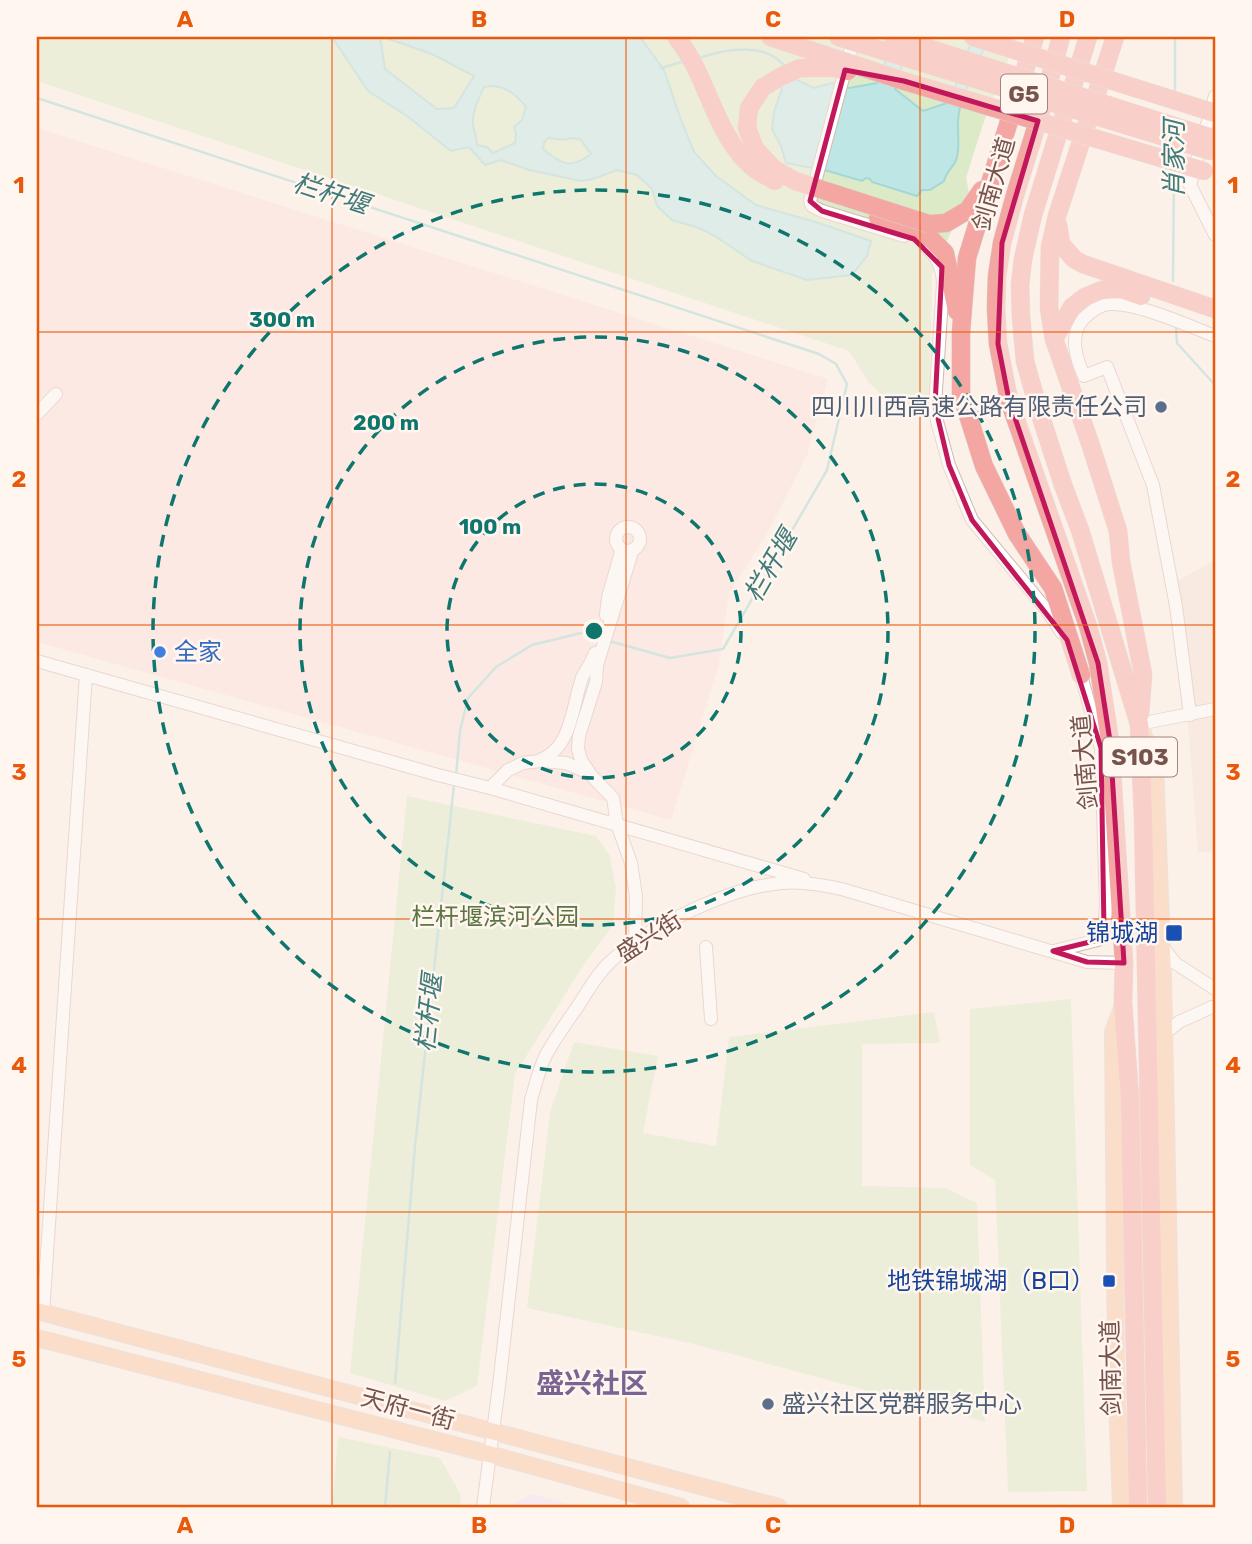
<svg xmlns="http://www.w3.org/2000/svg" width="1252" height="1544" font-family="Rubik,'Noto Sans SC',sans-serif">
  <rect width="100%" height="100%" fill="#fcf1e9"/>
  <polygon fill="#f4e1d8" points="1215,560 1215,851 1198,853 1177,581"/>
  <polygon fill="#fce0dd" points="37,128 828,379 807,455 767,534 729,593 719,664 671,820 37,642"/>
  <polygon fill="#eee5f9" points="532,1494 579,1507 511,1507 511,1505"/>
  <g fill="#dceac7">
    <polygon points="37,37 1017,37 983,124 966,178 969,192 932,275 929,415 884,397 870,384 849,351 37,81"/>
    <polygon points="407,796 596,836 610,856 616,888 613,925 587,960 515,1074 477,1386 445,1401 350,1373"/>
    <polygon points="1071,999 1087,1491 1008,1492 995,1180 970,1165 970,1009"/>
    <polygon points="934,1012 940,1043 862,1044 862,1186 945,1188 977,1203 985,1422 694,1344 527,1308 550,1112 574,1042 658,1056 643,1133 716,1146 729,1037"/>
    <polygon points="338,1437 440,1458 461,1495 460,1507 332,1507"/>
  </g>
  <g fill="#bde6e4" stroke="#a4d7d5" stroke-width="2" fill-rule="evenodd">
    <path d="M 332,37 L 380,37 L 385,69 L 437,109 L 454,108 L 474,76 L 432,54 L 383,37 L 640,37 L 664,70 L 681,120 L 694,152 L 716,176 L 756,205 L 819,223 L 871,241 L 867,256 L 852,275 L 807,280 L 752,261 L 715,236 L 699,228 L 672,220 L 657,206 L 652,189 L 637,175 L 617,170 L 593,179 L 581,181 L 529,170 L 501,160 L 485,165 L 469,147 L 451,151 L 407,116 L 368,91 ZM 493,86 C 509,88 516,95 526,107 L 522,120 L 514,127 L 516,134 L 515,143 L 493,153 L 487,147 L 477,145 C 477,137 473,130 473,122 C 473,108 479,99 484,87 ZM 548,138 L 564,140 L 571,138 L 580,139 L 591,154 C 570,170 562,164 543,149 L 544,143 Z"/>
    <path d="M 895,37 L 910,37 L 895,89 L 923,111 L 950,102 L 973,37 L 989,37 C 980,60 966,85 960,108 C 955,124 961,142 957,157 C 955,167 947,169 944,181 L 930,190 L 922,190 L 917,196 L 872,182 L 870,179 L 866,178 L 862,181 L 828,171 L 786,163 L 781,146 L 772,129 L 774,112 L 782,89 L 780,77 L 788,66 L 797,80 L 814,88 L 832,83 L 849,88 L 877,83 Z"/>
  </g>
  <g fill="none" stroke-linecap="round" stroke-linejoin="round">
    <g stroke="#a4d7d5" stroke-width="2.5">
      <path d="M 699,58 C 725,49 767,41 786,68"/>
      <polyline points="661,68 685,61"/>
      <polyline points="1175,93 1175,37"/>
      <polyline points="37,98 819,354 836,364 847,384 827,470 723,649 670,658 609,641"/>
      <polyline points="1173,281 1174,170"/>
      <polyline points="1176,327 1177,343 1215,385"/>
      <polyline points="456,775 460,731 468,698 496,667 532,645 581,633 599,638"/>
      <polyline points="395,1383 415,1146 454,785"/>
      <polyline points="385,1507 390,1452"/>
    </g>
    <g stroke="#d1b9b1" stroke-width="14">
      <g id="minor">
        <polyline points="854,37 810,201 812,206 822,211 904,236"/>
        <polyline points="1215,96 1190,185 1215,235"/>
        <path d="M 924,245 C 937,256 942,266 943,283 L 935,406 L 937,421 L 949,465 L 972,520 L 1046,609 L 1062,633"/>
        <polyline points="37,414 56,394"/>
        <circle cx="628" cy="539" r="12"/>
        <polyline points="606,615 608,597 622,549"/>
        <polyline points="37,661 438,775 490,788 804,879"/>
        <path d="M 1190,715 L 1176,606 L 1153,485 L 1107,367 L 1084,376 C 1076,358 1069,336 1083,319 C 1090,312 1101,304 1111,304 C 1138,303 1189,326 1215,336"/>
        <polyline points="1139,724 1215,709"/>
        <path d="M 540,760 C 572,748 572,706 582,678 C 586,669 592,662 595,653"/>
        <polyline points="589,772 581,760 578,749 579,736 596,682 597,665 633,549"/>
        <polyline points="490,788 508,770 523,763 540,761 566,763 589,773 613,798 617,824 631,863 636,896 635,943"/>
        <polyline points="1162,946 1175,963 1215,989"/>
        <polyline points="706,947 711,1019"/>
        <polyline points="1054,951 1098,940 1104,930 1106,906 1101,748 1079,668"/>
        <polyline points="1165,1033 1179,1022 1212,1007 1215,1007"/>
        <polyline points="43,1313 86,675"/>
        <path d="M 483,1507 L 499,1386 L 531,1100 C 535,1086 539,1069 546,1055 C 555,1038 567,1022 578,1006 C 588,991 596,975 609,963 C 646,927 731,887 782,883 C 803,881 824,885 845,890 L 1087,962 L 1124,963"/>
      </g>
    </g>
    <g stroke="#d9cfcd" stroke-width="18">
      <g id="major">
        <polyline points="1141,729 1155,764 1163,978 1174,1507"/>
        <polyline points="37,1311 779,1507"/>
        <polyline points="37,1338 489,1454 681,1507"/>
        <polyline points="1121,1507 1116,1371 1113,1032 1123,1005"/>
      </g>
    </g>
    <g stroke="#d9cfcd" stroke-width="19">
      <g id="highway">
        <polyline points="1035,37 967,258 961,332 961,393 984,466 1017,534 1053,588 1081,675"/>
        <polyline points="1061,37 1040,115 1015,195 1002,243 997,276 996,308 998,344 1009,400 1088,626 1098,663 1110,741 1124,963 1123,1003 1130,1099 1138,1507"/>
        <polyline points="1088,37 1033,215 1023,259 1020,285 1021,317 1025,361 1039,411 1063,485 1080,530 1139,724 1143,814 1157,1505"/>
        <polyline points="1115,37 1057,216 1050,247 1049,308 1054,339 1091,446 1118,531 1121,562 1143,674 1140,714"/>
        <polyline points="878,218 931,239 945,253 957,311"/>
        <polyline points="929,224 946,223 968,210 982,190"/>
        <polyline points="1058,225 1061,244 1074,259 1083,264 1215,309"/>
        <polyline points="1054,339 1072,307 1085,297 1102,290 1121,289 1141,296"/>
      </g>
    </g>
    <use href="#minor" stroke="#fff" stroke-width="12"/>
    <use href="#major" stroke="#f9c8a4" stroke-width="16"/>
    <use href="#highway" stroke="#f4a7a2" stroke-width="18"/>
    <g stroke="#d9cfcd" stroke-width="19" stroke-linecap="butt">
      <g id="highway-bridge">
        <path d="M 676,37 C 709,76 714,138 756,170 C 762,174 769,177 775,181"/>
        <polyline points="770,37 904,81 1204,171"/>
        <polyline points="838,37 1210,151"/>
        <polyline points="893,37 1215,139"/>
        <polyline points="973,37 1215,113"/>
        <polyline points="848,71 834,68 800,68 782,76 763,87 749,108 747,128 755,149 774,169 795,181 929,224"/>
      </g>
    </g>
    <use href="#highway-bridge" stroke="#f4a7a2" stroke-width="18"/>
  </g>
  <path d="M0 0H1252V1544H0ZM 845,70 L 904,81 L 1038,121 L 1002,243 L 998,344 L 1009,400 L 1098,663 L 1110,741 L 1124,963 L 1087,962 L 1053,951 L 1098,940 L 1104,930 L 1101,748 L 1067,640 L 972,520 L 949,465 L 935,406 L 942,267 L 914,239 L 822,211 L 810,201 Z" fill="#fcf1e9" fill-opacity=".55" fill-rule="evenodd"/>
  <path fill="none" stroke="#c2185b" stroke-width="5" stroke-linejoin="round" d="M 845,70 L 904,81 L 1038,121 L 1002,243 L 998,344 L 1009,400 L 1098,663 L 1110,741 L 1124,963 L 1087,962 L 1053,951 L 1098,940 L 1104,930 L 1101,748 L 1067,640 L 972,520 L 949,465 L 935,406 L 942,267 L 914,239 L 822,211 L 810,201 Z"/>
  <path fill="none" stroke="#e8590c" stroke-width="2" stroke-opacity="0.55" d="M 332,37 L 332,1507M 626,37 L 626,1507M 920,37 L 920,1507M 37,332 L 1215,332M 37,625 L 1215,625M 37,919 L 1215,919M 37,1212 L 1215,1212"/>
  <g fill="none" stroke="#0f766e" stroke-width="3.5" stroke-dasharray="12 9">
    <circle cx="594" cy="631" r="147"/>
    <circle cx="594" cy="631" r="294"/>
    <circle cx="594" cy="631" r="441"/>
  </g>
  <g fill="#5c6f8a" stroke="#fff6f0" stroke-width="2.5">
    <circle cx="1161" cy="407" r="7"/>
    <circle cx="768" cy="1404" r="7"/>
  </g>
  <circle fill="#3f7fe0" stroke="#fff6f0" stroke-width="2.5" cx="160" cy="652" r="7"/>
  <g fill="#1a4fb4" stroke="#fff6f0" stroke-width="2.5">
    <rect x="1165" y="924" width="18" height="18" rx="3.5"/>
    <rect x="1102" y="1274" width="14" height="14" rx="3.5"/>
  </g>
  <g text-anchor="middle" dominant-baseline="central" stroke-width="5" stroke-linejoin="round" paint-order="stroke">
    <g fill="#fff6f0" stroke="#a0847e" stroke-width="2">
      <rect x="1001" y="74.5" width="46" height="39" rx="5"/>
      <rect x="1103" y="737.5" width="74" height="39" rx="5"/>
    </g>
    <g font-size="23" font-weight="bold" fill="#77534d">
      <text x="1024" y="94">G5</text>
      <text x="1140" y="757">S103</text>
    </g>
    <g font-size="24" fill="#77534d" stroke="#fff6f0">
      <text transform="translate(994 184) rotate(-74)">剑南大道</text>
      <text transform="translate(1085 762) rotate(-95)">剑南大道</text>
      <text transform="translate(649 937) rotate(-33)">盛兴街</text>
      <text transform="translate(1111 1368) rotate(-91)">剑南大道</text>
      <text transform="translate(408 1409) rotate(15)">天府一街</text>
    </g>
    <g font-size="24" fill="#4e5e75" stroke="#fff6f0" text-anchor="end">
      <text x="1147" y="407">四川川西高速公路有限责任公司</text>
      <text x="782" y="1404" text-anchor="start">盛兴社区党群服务中心</text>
    </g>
    <g font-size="24" fill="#366cbe" stroke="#fff6f0" text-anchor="start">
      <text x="174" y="652">全家</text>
    </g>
    <g font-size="24" fill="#5c7641" stroke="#fff6f0">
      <text x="495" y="917">栏杆堰滨河公园</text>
    </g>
    <g font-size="24" fill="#164399" stroke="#fff6f0" text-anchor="end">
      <text x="1158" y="933">锦城湖</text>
      <text x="1095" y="1281">地铁锦城湖（B口）</text>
    </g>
    <g font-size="26" font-style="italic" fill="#407b79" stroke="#fff6f0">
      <text transform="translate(1174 159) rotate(-90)">肖家河</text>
      <text transform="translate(331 194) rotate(18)">栏杆堰</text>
      <text transform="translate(771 566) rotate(-60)">栏杆堰</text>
      <text transform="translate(429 1013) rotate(-84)">栏杆堰</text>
    </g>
    <g font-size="28" font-weight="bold" fill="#7a6592" stroke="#fff6f0">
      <text x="592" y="1383">盛兴社区</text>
    </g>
  </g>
  <circle cx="594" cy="631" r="10" fill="#0f766e" stroke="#fff6f0" stroke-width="3.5"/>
  <g font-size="21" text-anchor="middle" font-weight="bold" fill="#0f766e" stroke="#fff6f0" stroke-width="5" stroke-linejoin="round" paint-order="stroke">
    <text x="282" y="327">300 m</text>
    <text x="386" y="430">200 m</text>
    <text x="490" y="534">100 m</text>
  </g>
  <rect width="1252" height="1544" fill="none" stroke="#fff6f0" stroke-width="77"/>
  <rect x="38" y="38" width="1176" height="1468" fill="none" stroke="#e8590c" stroke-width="2.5"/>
  <g font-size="23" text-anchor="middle" font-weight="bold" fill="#e8590c">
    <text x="185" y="27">A</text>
    <text x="479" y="27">B</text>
    <text x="773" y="27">C</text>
    <text x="1067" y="27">D</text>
    <text x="19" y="193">1</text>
    <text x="1233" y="193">1</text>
    <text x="19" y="487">2</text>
    <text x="1233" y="487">2</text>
    <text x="19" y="780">3</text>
    <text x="1233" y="780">3</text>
    <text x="19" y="1073">4</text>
    <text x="1233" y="1073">4</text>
    <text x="19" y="1367">5</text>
    <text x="1233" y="1367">5</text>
    <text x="185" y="1533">A</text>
    <text x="479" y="1533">B</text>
    <text x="773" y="1533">C</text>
    <text x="1067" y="1533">D</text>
  </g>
</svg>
